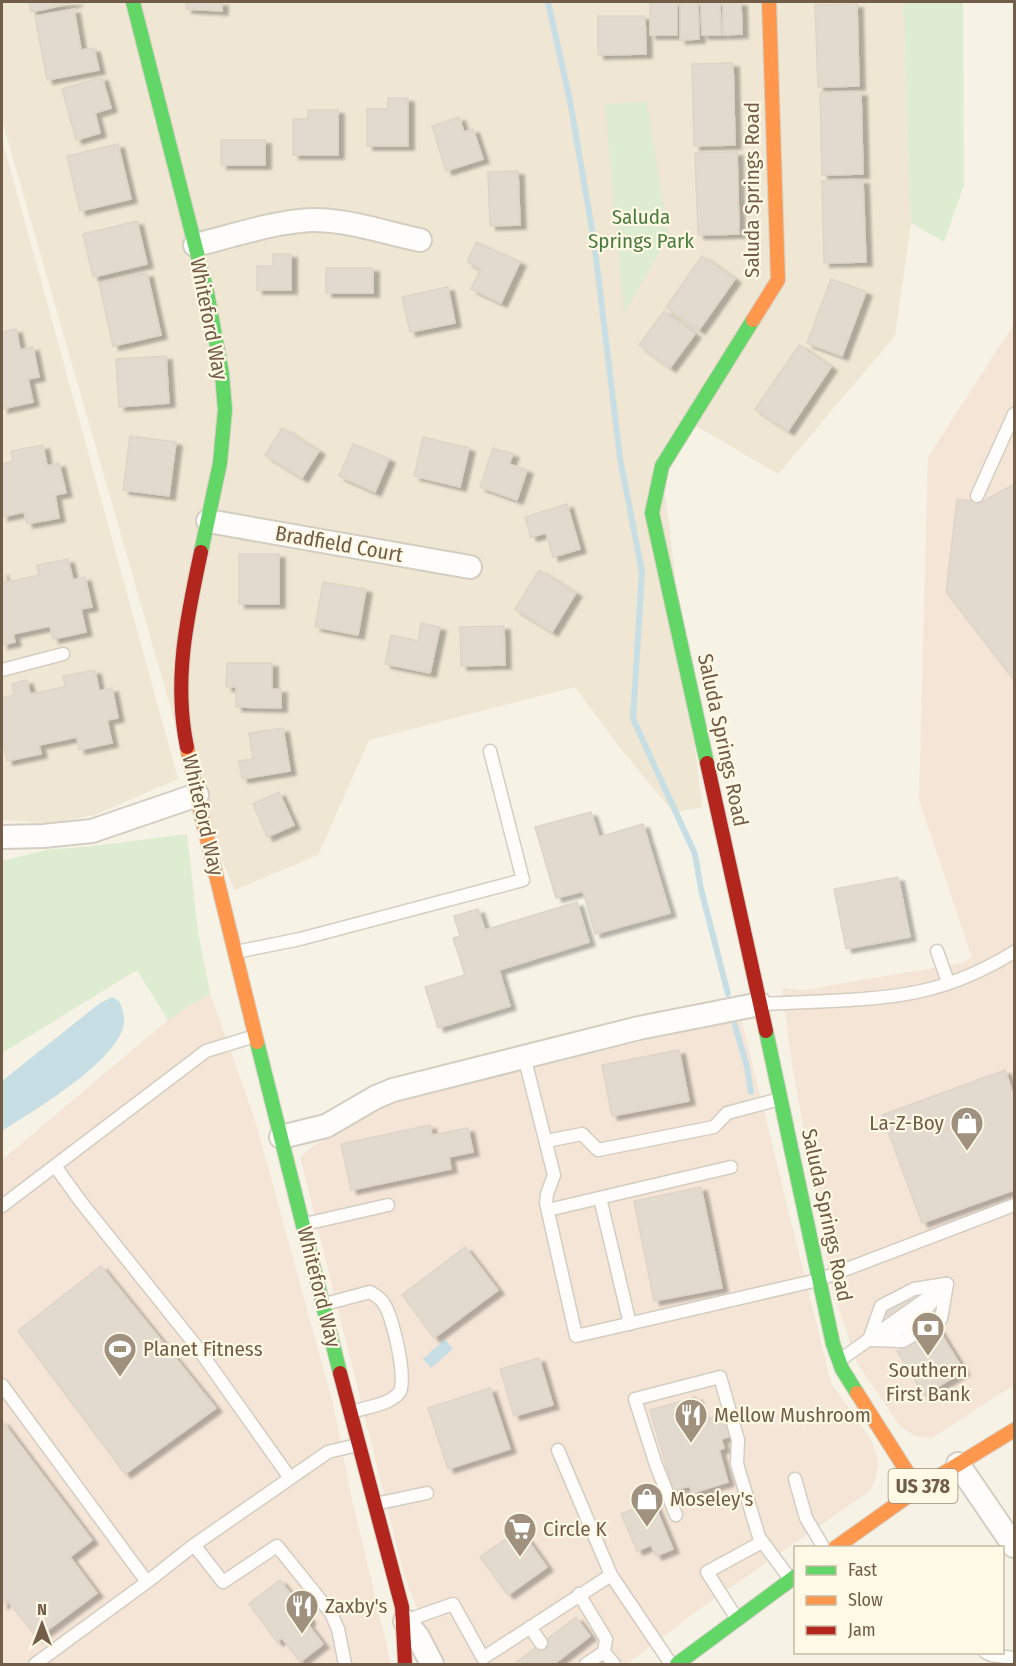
<svg xmlns="http://www.w3.org/2000/svg" width="1016" height="1666" font-family="'Fira Sans Condensed',sans-serif">
  <defs>
    <filter id="shadow"><feDropShadow dx="6" dy="4" stdDeviation="1.5" flood-color="#0004"/></filter>
  </defs>
  <rect width="100%" height="100%" fill="#f6f2e6"/>
  <g fill="#efe6d3">
    <polygon points="2,2 903,2 911,223 895,336 778,474 660,405 689,423 662,466 702,807 674,813 620,748 575,687 369,740 318,855 235,890 201,814 2,120"/>
    <polygon points="2,139 178,779 94,815 50,823 2,820"/>
  </g>
  <g fill="#f4e5d6">
    <polygon points="1014,324 1014,1385 932,1438 915,1436 900,1426 857,1363 832,1288 792,1064 782,988 804,990 962,963 972,957 919,800 928,457"/>
    <polygon points="210,993 255,1120 333,1404 351,1495 391,1664 2,1664 2,1160 168,1020"/>
    <polygon points="741,1018 831,1383 872,1441 878,1462 876,1478 870,1491 701,1608 627,1664 438,1664 404,1575 300,1157 313,1146 393,1099"/>
  </g>
  <g fill="#deecd1">
    <polygon points="903,2 963,2 964,185 944,242 911,223"/>
    <polygon points="647,102 668,237 624,313 605,104"/>
    <polygon points="187,834 198,932 210,993 168,1020 137,970 2,1053 2,861 46,850 94,846"/>
  </g>
  <g fill="#c8dee5">
    <path d="M 112,997 L 119,1001 C 123,1009 126,1019 123,1028 C 111,1065 35,1110 2,1131 L 2,1081 L 100,1003 Z"/>
    <polygon points="445,1339 453,1349 431,1368 423,1359"/>
  </g>
  <g fill="none" stroke-linecap="round" stroke-linejoin="round">
    <g stroke="#c8dee5" stroke-width="6">
      <polyline points="548,2 570,101 594,241 620,458 642,572 633,719 695,854 701,889 728,994"/>
      <polyline points="735,1025 747,1067 751,1092"/>
    </g>
  </g>
  <g fill="#e2dace" stroke="#ded5c8" stroke-width="1.5" filter="url(#shadow)">
    <polygon points="29,2 77,2 31,12"/>
    <polygon points="186,2 222,2 222,11 186,9"/>
    <rect x="650" y="2" width="27" height="33"/>
    <polygon points="680,2 698,2 699,39 680,40"/>
    <polygon points="701,2 720,2 721,35 702,35"/>
    <polygon points="723,2 741,2 742,34 723,35"/>
    <polygon points="857,4 859,86 818,87 815,5"/>
    <polygon points="74,9 81,50 94,48 99,70 47,80 35,16"/>
    <polygon points="598,16 645,16 646,54 598,55"/>
    <polygon points="733,63 735,145 694,146 692,64"/>
    <polygon points="102,77 111,108 95,113 100,133 76,140 62,89"/>
    <polygon points="861,92 863,174 822,175 820,93"/>
    <polygon points="388,98 408,98 408,146 367,146 367,109 388,109"/>
    <polygon points="308,110 338,110 338,155 293,155 293,119 308,119"/>
    <polygon points="459,117 464,132 473,129 483,159 446,171 432,126"/>
    <rect x="221" y="140" width="44" height="25"/>
    <polygon points="118,144 131,199 80,211 67,156"/>
    <polygon points="737,152 739,234 698,235 695,153"/>
    <polygon points="518,171 520,225 490,226 488,172"/>
    <polygon points="863,180 866,262 824,263 822,181"/>
    <polygon points="137,221 147,264 93,277 83,234"/>
    <polygon points="476,242 520,262 501,303 471,289 481,269 467,262"/>
    <polygon points="273,254 291,254 291,290 257,290 257,266 273,266"/>
    <polygon points="702,256 735,279 699,330 666,307"/>
    <rect x="326" y="268" width="47" height="25"/>
    <polygon points="147,273 161,335 113,346 99,283"/>
    <polygon points="831,279 866,292 842,356 807,343"/>
    <polygon points="448,287 455,323 410,332 402,297"/>
    <polygon points="664,311 695,334 670,368 639,345"/>
    <polygon points="16,329 20,350 33,347 39,377 28,379 33,402 2,409 2,332"/>
    <polygon points="799,345 831,367 788,431 755,409"/>
    <polygon points="166,356 169,403 119,407 116,359"/>
    <polygon points="282,428 319,451 302,478 265,455"/>
    <polygon points="130,436 176,442 169,496 123,490"/>
    <polygon points="423,437 469,448 460,487 414,476"/>
    <polygon points="353,444 389,459 375,492 339,476"/>
    <polygon points="43,445 47,466 59,463 66,493 55,495 59,518 27,524 24,512 2,517 2,464 13,461 11,451"/>
    <polygon points="493,448 513,454 509,464 527,470 517,500 480,487"/>
    <polygon points="1014,484 1014,680 946,592 957,499 982,502"/>
    <polygon points="567,504 580,549 553,557 546,533 531,537 525,517"/>
    <rect x="239" y="554" width="40" height="50"/>
    <polygon points="68,559 73,580 85,577 92,607 81,609 86,632 53,639 50,626 13,634 15,642 2,645 2,571 4,583 39,575 37,565"/>
    <polygon points="539,570 576,593 552,632 515,609"/>
    <polygon points="323,582 366,589 358,635 315,627"/>
    <polygon points="421,623 440,627 430,673 385,664 391,635 418,641"/>
    <polygon points="504,626 505,665 461,666 460,627"/>
    <polygon points="227,663 272,663 272,689 281,689 281,708 236,707 236,687 226,687"/>
    <polygon points="95,670 99,691 112,688 118,718 107,720 112,743 79,750 77,737 39,745 41,754 7,761 4,747 2,747 2,698 14,695 12,684 27,680 30,694 65,687 63,676"/>
    <polygon points="283,728 290,771 242,779 239,761 253,759 249,733"/>
    <polygon points="279,792 294,825 267,837 253,804"/>
    <polygon points="591,812 599,837 643,824 670,913 595,934 583,891 556,898 535,827"/>
    <polygon points="898,877 910,937 846,949 834,889"/>
    <polygon points="577,902 589,942 499,970 510,1006 438,1028 425,987 465,975 453,938 460,936 454,916 478,909 485,930"/>
    <polygon points="679,1050 689,1101 612,1116 602,1065"/>
    <polygon points="1005,1070 1014,1097 1014,1190 922,1223 882,1115"/>
    <polygon points="430,1125 432,1135 468,1128 473,1152 449,1157 451,1169 351,1190 341,1144"/>
    <polygon points="701,1187 722,1288 654,1301 634,1201"/>
    <polygon points="465,1247 498,1290 434,1338 402,1295"/>
    <polygon points="101,1266 216,1408 125,1474 18,1331"/>
    <polygon points="907,1297 929,1332 937,1327 964,1371 924,1395 897,1351 906,1346 884,1311"/>
    <polygon points="539,1358 553,1405 514,1416 500,1369"/>
    <polygon points="490,1388 510,1449 448,1469 428,1408"/>
    <polygon points="696,1397 703,1420 725,1414 732,1436 721,1439 724,1448 719,1450 728,1482 692,1493 690,1486 673,1490 650,1410"/>
    <polygon points="2,1421 92,1540 70,1557 97,1593 37,1638 7,1600 2,1605"/>
    <polygon points="653,1501 673,1549 656,1556 651,1545 637,1551 621,1514"/>
    <polygon points="520,1529 547,1567 508,1595 480,1557"/>
    <polygon points="280,1580 310,1620 307,1623 323,1644 300,1662 282,1638 277,1642 249,1604"/>
    <polygon points="576,1617 590,1636 554,1664 514,1664"/>
  </g>
  <g fill="none" stroke-linecap="round" stroke-linejoin="round">
    <g stroke="#d4cdc1" stroke-width="15">
      <g id="lane">
        <polyline points="977,496 1014,414"/>
        <polyline points="2,670 63,654"/>
        <polyline points="937,951 948,982"/>
        <polyline points="236,952 300,939 523,880 490,751"/>
        <path d="M 761,1004 C 813,1001 866,1002 917,992 C 950,985 985,970 1014,952"/>
        <polyline points="524,1056 554,1175 547,1194 546,1203 576,1336 818,1280 1014,1205"/>
        <polyline points="547,1141 582,1134 598,1150 714,1127 727,1113 780,1099"/>
        <polyline points="55,1166 81,1202 197,1347 290,1478"/>
        <polyline points="600,1198 630,1324"/>
        <polyline points="2,1206 206,1051 255,1036"/>
        <polyline points="548,1210 731,1167"/>
        <polyline points="305,1224 388,1205"/>
        <path d="M 325,1304 L 370,1292 C 375,1295 381,1298 384,1304 C 393,1316 408,1382 399,1393 C 389,1405 366,1407 352,1412"/>
        <path d="M 881,1336 C 905,1330 919,1318 935,1299"/>
        <polyline points="869,1340 903,1341 941,1319 947,1284"/>
        <polyline points="869,1340 881,1306 914,1289 945,1284"/>
        <polyline points="840,1360 947,1284"/>
        <polyline points="2,1385 147,1582"/>
        <polyline points="558,1450 611,1575"/>
        <polyline points="795,1479 806,1518 824,1548"/>
        <polyline points="375,1504 427,1493"/>
        <polyline points="676,1515 656,1465 635,1399 720,1377 738,1440 737,1464 759,1537 790,1579"/>
        <polyline points="194,1545 223,1582 277,1546 331,1613 338,1629 345,1664"/>
        <polyline points="579,1594 606,1639 604,1652 614,1664"/>
        <polyline points="737,1619 707,1572 762,1542"/>
        <polyline points="405,1621 453,1604 483,1658 611,1575 671,1664"/>
        <polyline points="530,1627 541,1643"/>
        <polyline points="985,1652 991,1655 1014,1658"/>
        <polyline points="35,1664 147,1582 194,1545 328,1452 357,1445"/>
        <polyline points="586,1664 604,1652"/>
      </g>
    </g>
    <g stroke="#d4cdc1" stroke-width="26">
      <g id="street">
        <path d="M 195,245 C 233,236 272,222 311,220 C 346,219 386,233 420,240"/>
        <polyline points="208,521 470,567"/>
        <polyline points="2,837 43,836 92,831 197,795"/>
        <polyline points="281,1137 326,1126 376,1097 393,1090 639,1028 760,1004"/>
        <polyline points="958,1464 1014,1546"/>
        <polyline points="405,1621 418,1637 432,1664"/>
      </g>
    </g>
    <g stroke="#d6cfc3" stroke-width="16">
      <g id="fast">
        <polyline points="133,2 207,292 222,374 225,410 220,463 201,552"/>
        <polyline points="707,763 652,513 662,466 753,320"/>
        <polyline points="766,1031 833,1344 842,1369 857,1393"/>
        <polyline points="257,1042 340,1373"/>
        <polyline points="677,1664 796,1576"/>
      </g>
    </g>
    <g stroke="#d6cfc3" stroke-width="16">
      <g id="slow">
        <polyline points="753,320 778,280 769,2"/>
        <polyline points="187,747 201,814 257,1042"/>
        <polyline points="857,1393 918,1489"/>
        <polyline points="835,1548 918,1489 1014,1430"/>
      </g>
    </g>
    <g stroke="#d6cfc3" stroke-width="16">
      <g id="jam">
        <path d="M 187,747 C 173,681 187,617 201,552"/>
        <polyline points="707,763 766,1031"/>
        <polyline points="340,1373 402,1607 405,1664"/>
      </g>
    </g>
    <use href="#lane" stroke="#fefdfb" stroke-width="12"/>
    <use href="#street" stroke="#fefdfb" stroke-width="22"/>
    <use href="#fast" stroke="#63d668" stroke-width="14"/>
    <use href="#slow" stroke="#ff974d" stroke-width="14"/>
    <use href="#jam" stroke="#b3261e" stroke-width="14"/>
  </g>
  <defs>
    <g id="shop-pin" transform="scale(1.725)"><path d="M0 17L-7.5 6A9.5 9.5 0 1 1 7.5 6Z" fill="#a0917f" stroke="#fff9e5"/><path d="M-5-2.5h2.3a2.7 3.5 0 0 1 5.4 0H5L5.5 6h-11ZM-1.5-2.5h3a1.5 2.3 0 0 0-3 0Z" fill="#fff"/></g>
    <g id="bank-pin" transform="scale(1.725)"><path d="M0 17L-7.5 6A9.5 9.5 0 1 1 7.5 6Z" fill="#a0917f" stroke="#fff9e5"/><path d="M-6-4H6V4H-6ZM0-2.3a2.3 2.3 0 1 0 0 4.6a2.3 2.3 0 1 0 0-4.6Z" fill="#fff"/></g>
    <g id="stadium-pin" transform="scale(1.725)"><path d="M0 17L-7.5 6A9.5 9.5 0 1 1 7.5 6Z" fill="#a0917f" stroke="#fff9e5"/><path d="M0-5a6.5 5 0 1 0 0 10a6.5 5 0 1 0 0-10ZM-3.5-1.8h7v3.6h-7Z" fill="#fff"/></g>
    <g id="restaurant-pin" transform="scale(1.725)"><path d="M0 17L-7.5 6A9.5 9.5 0 1 1 7.5 6Z" fill="#a0917f" stroke="#fff9e5"/><path d="M-5-6h1v4h1v-4h1v4h1v-4h1v5L-1.5 .5V6h-2V.5L-5-1ZM5-6V6H3V1.5H1.5Q1.5-4 5-6Z" fill="#fff"/></g>
    <g id="supermarket-pin" transform="scale(1.725)"><path d="M0 17L-7.5 6A9.5 9.5 0 1 1 7.5 6Z" fill="#a0917f" stroke="#fff9e5"/><path d="M-6-5.5h2.5l.6 2H6L4.5 2H-2.5L-4.4-4H-6ZM-1.5 3.2a1.3 1.3 0 1 0 .1 0ZM3 3.2a1.3 1.3 0 1 0 .1 0Z" fill="#fff"/></g>
  </defs>
  <g fill-rule="evenodd">
    <use href="#shop-pin" x="967" y="1123"/>
    <use href="#bank-pin" x="928" y="1328"/>
    <use href="#stadium-pin" x="120" y="1349"/>
    <use href="#restaurant-pin" x="691" y="1415"/>
    <use href="#shop-pin" x="647" y="1499"/>
    <use href="#supermarket-pin" x="520" y="1529"/>
    <use href="#restaurant-pin" x="302" y="1606"/>
  </g>
  <g text-anchor="middle" dominant-baseline="central" stroke-width="4.5" stroke-linejoin="round" paint-order="stroke">
    <rect fill="#fff9e5" stroke="#9c8c77" stroke-width="1.5" x="888.5" y="1469" width="69" height="34" rx="4.5"/>
    <g font-size="20" font-weight="bold" fill="#725d48">
      <text x="923" y="1486">US 378</text>
    </g>
    <g font-size="21" fill="#725d48" stroke="#fff9e5">
      <text transform="translate(752 190) rotate(-90)">Saluda Springs Road</text>
      <text transform="translate(209 319) rotate(79)">Whiteford Way</text>
      <text transform="translate(339 544) rotate(10)">Bradfield Court</text>
      <text transform="translate(723 740) rotate(78)">Saluda Springs Road</text>
      <text transform="translate(203 815) rotate(77)">Whiteford Way</text>
      <text transform="translate(827 1215) rotate(78)">Saluda Springs Road</text>
      <text transform="translate(319 1287) rotate(76)">Whiteford Way</text>
    </g>
    <g font-size="21" fill="#4b7d42" stroke="#fff9e5">
      <text x="641" y="217">Saluda<tspan x="641" dy="24">Springs Park</tspan></text>
    </g>
    <g font-size="21" fill="#725d48" stroke="#fff9e5" text-anchor="start">
      <text x="944" y="1123" text-anchor="end">La-Z-Boy</text>
      <text x="143" y="1349">Planet Fitness</text>
      <text x="928" y="1370" text-anchor="middle">Southern<tspan x="928" dy="24">First Bank</tspan></text>
      <text x="714" y="1415">Mellow Mushroom</text>
      <text x="670" y="1499">Moseley's</text>
      <text x="543" y="1529">Circle K</text>
      <text x="325" y="1606">Zaxby's</text>
    </g>
  </g>
  <rect width="1016" height="1666" fill="none" stroke="#725d48" stroke-width="6"/>
  <rect x="794" y="1546" width="210" height="108" fill="#fff9e5" stroke="#c7bba6" stroke-width="1.5"/>
  <rect x="806" y="1566" width="30" height="9" fill="#63d668" stroke="#c7bba6" stroke-width="1.5"/>
  <text x="848" y="1576" font-size="18" fill="#725d48">Fast</text>
  <rect x="806" y="1596" width="30" height="9" fill="#ff974d" stroke="#c7bba6" stroke-width="1.5"/>
  <text x="848" y="1606" font-size="18" fill="#725d48">Slow</text>
  <rect x="806" y="1626" width="30" height="9" fill="#b3261e" stroke="#c7bba6" stroke-width="1.5"/>
  <text x="848" y="1636" font-size="18" fill="#725d48">Jam</text>
  <g transform="translate(42 1624)" stroke="#fff9e5" stroke-width="4.5" paint-order="stroke">
  <path d="M0-4.5L10 22L0 15L-10 22Z" fill="#725d48"/>
  <text y="-9" font-size="16" font-weight="bold" text-anchor="middle" fill="#725d48">N</text>
  </g>
</svg>
